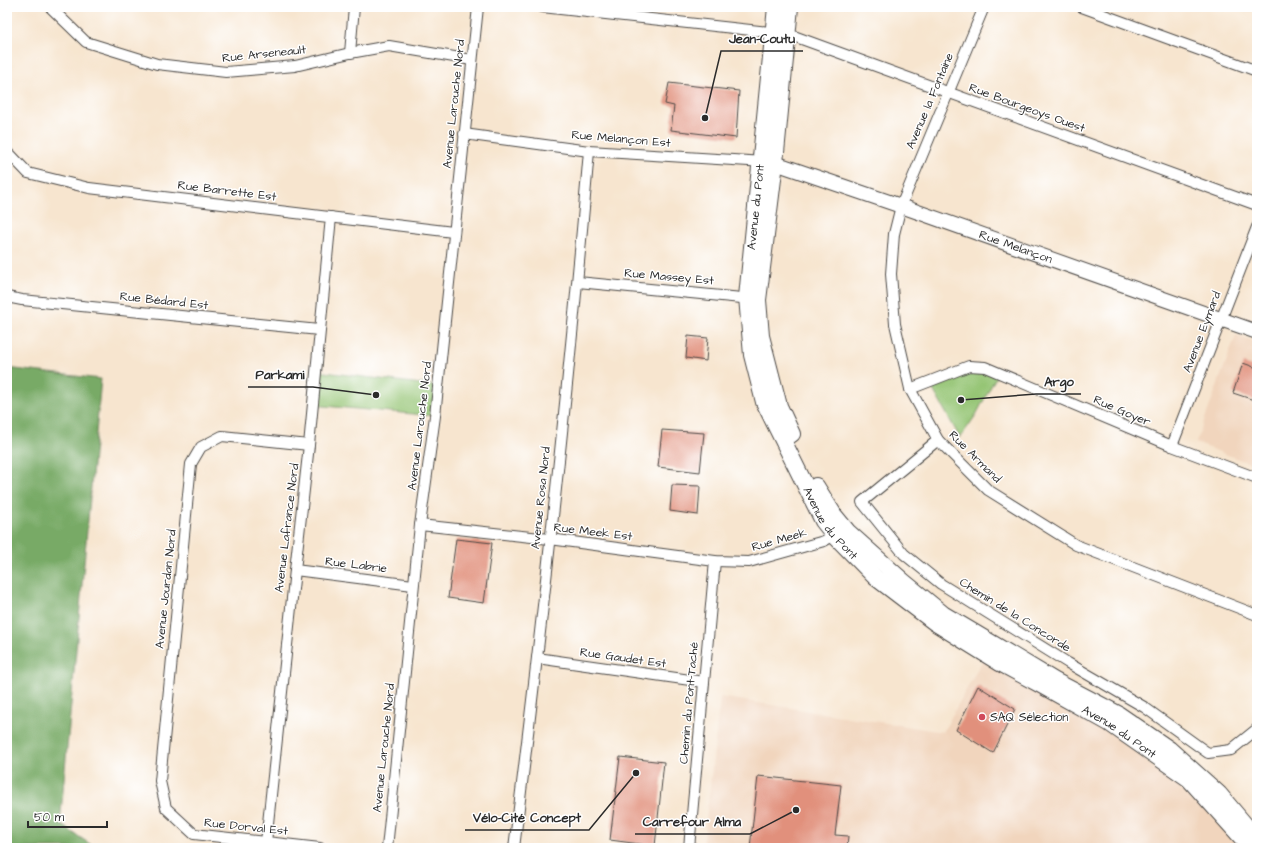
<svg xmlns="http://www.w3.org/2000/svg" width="1264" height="855" font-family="'Architects Daughter',sans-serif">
  <rect width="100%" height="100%" fill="#fff"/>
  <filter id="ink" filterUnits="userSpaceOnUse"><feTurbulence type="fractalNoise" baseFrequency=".025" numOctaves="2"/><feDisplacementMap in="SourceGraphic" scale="8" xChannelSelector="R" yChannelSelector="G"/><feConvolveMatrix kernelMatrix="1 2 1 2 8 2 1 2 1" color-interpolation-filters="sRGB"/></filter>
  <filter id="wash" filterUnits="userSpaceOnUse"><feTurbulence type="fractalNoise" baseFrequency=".012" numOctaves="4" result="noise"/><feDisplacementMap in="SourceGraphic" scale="16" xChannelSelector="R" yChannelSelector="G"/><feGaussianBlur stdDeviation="0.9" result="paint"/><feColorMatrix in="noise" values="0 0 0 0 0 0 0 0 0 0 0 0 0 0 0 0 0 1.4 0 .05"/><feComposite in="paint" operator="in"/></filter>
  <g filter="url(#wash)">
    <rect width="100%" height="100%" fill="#f7e5cf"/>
    <g fill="#f1d5bd">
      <polygon points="1236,335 1257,342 1257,466 1196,443"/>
      <polygon points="988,650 1107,731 1183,789 1206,809 1241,848 703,848 720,697 943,732"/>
    </g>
    <g fill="#95c575" stroke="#607850">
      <polygon points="976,368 997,375 976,415 960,438 931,386"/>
      <polygon points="316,371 438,386 435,416 313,405"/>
    </g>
    <polygon fill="#78aa66" stroke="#526a48" points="7,368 101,379 60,824 96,848 7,848"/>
    <g id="blocks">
      <g fill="#e1907c">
        <polygon points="669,83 739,91 736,138 671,130 674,106 665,104"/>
        <polygon points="688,336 708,338 706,361 686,358"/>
        <polygon points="1243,363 1257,368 1257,401 1233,393"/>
        <polygon points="662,430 704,433 700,472 658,467"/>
        <polygon points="672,485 700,486 698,515 670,511"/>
        <polygon points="456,539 492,543 484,603 448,598"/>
        <polygon points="978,686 1015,709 993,753 956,730"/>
        <polygon points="620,757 664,762 655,846 610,840"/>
        <polygon points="758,776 841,785 835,835 848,836 847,848 750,848"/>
      </g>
    </g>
  </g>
  <g filter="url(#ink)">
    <use href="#blocks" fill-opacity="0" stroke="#4a4744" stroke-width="1"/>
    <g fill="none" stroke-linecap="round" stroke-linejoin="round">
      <g stroke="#4a4744" stroke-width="12">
        <g id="street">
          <polyline points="50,7 86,42 157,64 226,72 295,66 350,53 389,46 472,60"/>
          <polyline points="542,7 788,34 1257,205"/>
          <polyline points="984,7 901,206 894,234 891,274 895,324 910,389 938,440 988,490 1076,545 1257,615"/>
          <polyline points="1082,7 1257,71"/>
          <polyline points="350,53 354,7"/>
          <polyline points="464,134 589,151 765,162"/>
          <polyline points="7,151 28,173 89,188 453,232"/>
          <polyline points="578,282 752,299"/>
          <polyline points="7,297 22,300 319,330"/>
          <polyline points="910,389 969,366 985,367 1172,446 1257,478"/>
          <polyline points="938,440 862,502 904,554 941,584 1068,663 1144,707 1208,753 1231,750 1257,729"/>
          <polyline points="309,445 222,436 201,447 191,464 160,781 166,808 194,834 320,848"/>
          <polyline points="1172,446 1257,227"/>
          <polyline points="420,525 550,539 715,561 749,562 824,541 834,535 839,534"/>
          <polyline points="295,570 413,585"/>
          <polyline points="537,658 704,682"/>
          <polyline points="266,842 295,570 309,445 331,217"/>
          <polyline points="387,848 420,525 435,416 478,7"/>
          <path d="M 514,848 C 543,616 569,384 589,151"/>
          <polyline points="689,848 715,561"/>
        </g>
      </g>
      <g stroke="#4a4744" stroke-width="16">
        <g id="secondary">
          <path id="s1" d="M 775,163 L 901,206 L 1257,332"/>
        </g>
      </g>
      <g stroke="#4a4744" stroke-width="18">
        <g id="primary">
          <path id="s2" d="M 776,7 L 747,297 L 752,355 L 764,402 L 823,521 L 834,535 L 875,577 L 934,622 L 1000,663 L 1041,685 L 1109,723 L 1189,779 L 1251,848"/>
          <polyline points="790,7 775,163 758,300 761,336 779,406 792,434"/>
          <polyline points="816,486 834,515 848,532 904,582 943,614 1055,681 1118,714 1169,749 1219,794 1257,839"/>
        </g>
      </g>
      <use href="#street" stroke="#fff" stroke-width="10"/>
      <use href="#secondary" stroke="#fff" stroke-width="14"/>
      <use href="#primary" stroke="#fff" stroke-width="16"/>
    </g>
  </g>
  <circle fill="#d1495b" stroke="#fff" stroke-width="1.5" cx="982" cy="717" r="4"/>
  <g text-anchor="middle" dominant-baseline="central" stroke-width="3" stroke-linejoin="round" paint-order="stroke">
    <g font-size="12" fill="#2b2b2b" stroke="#fff">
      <text transform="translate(264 54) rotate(-6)">Rue Arseneault</text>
      <text transform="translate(930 101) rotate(-67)">Avenue la Fontaine</text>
      <text transform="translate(454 104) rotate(-84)">Avenue Larouche Nord</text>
      <text transform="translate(1027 108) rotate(20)">Rue Bourgeoys Ouest</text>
      <text transform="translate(621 139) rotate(5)">Rue Melançon Est</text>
      <text transform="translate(227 191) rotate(7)">Rue Barrette Est</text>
      <text transform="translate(756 207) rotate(-84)">Avenue du Pont</text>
      <text stroke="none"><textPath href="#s1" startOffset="255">Rue Melançon</textPath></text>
      <text transform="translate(669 277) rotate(5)">Rue Massey Est</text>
      <text transform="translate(164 301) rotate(6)">Rue Bédard Est</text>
      <text transform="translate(1202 332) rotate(-69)">Avenue Eymard</text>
      <text transform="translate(1122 411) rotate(23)">Rue Goyer</text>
      <text transform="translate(420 426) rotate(-83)">Avenue Larouche Nord</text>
      <text transform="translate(975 457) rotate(45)">Rue Armand</text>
      <text transform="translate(541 498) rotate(-84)">Avenue Rosa Nord</text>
      <text stroke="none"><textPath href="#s2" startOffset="537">Avenue du Pont</textPath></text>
      <text transform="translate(287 528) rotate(-83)">Avenue Lafrance Nord</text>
      <text transform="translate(593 532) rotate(7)">Rue Meek Est</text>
      <text transform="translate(779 540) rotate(-16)">Rue Meek</text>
      <text transform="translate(356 565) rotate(7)">Rue Labrie</text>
      <text transform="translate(166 589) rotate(-84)">Avenue Jourdan Nord</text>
      <text transform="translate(1015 615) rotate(32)">Chemin de la Concorde</text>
      <text transform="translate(623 658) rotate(8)">Rue Gaudet Est</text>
      <text transform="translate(689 703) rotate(-85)">Chemin du Pont-Taché</text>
      <text stroke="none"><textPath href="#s2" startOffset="897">Avenue du Pont</textPath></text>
      <text transform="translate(384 748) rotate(-84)">Avenue Larouche Nord</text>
      <text transform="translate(246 827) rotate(6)">Rue Dorval Est</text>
    </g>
    <g font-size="12" fill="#2b2b2b" stroke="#fff" text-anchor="start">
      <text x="990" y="717">SAQ Sélection</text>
    </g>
  </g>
  <path fill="none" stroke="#2b2b2b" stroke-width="1.5" d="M705 118L721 51H803M376 395L313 387H248M961 400L1036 394H1081M636 773L589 830H465M796 810L750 834H635"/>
  <g fill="#2b2b2b" stroke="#fff" stroke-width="1.5">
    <circle cx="705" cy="118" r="4"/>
    <circle cx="376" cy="395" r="4"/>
    <circle cx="961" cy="400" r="4"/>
    <circle cx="636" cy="773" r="4"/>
    <circle cx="796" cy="810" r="4"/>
  </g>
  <g font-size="13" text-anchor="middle" font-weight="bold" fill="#2b2b2b" stroke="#fff" stroke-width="3" stroke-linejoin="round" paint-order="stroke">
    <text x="762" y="43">Jean-Coutu</text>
    <text x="280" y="379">Parkami</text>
    <text x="1059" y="386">Argo</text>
    <text x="527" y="822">Vélo-Cité Concept</text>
    <text x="692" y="826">Carrefour Alma</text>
  </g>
  <rect width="1264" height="855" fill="none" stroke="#fff" stroke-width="24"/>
  <path d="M28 821v6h79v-6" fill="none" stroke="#2b2b2b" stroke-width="2"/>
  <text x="34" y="821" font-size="12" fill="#2b2b2b" stroke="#ffffff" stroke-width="3" paint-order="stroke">50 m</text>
</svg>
